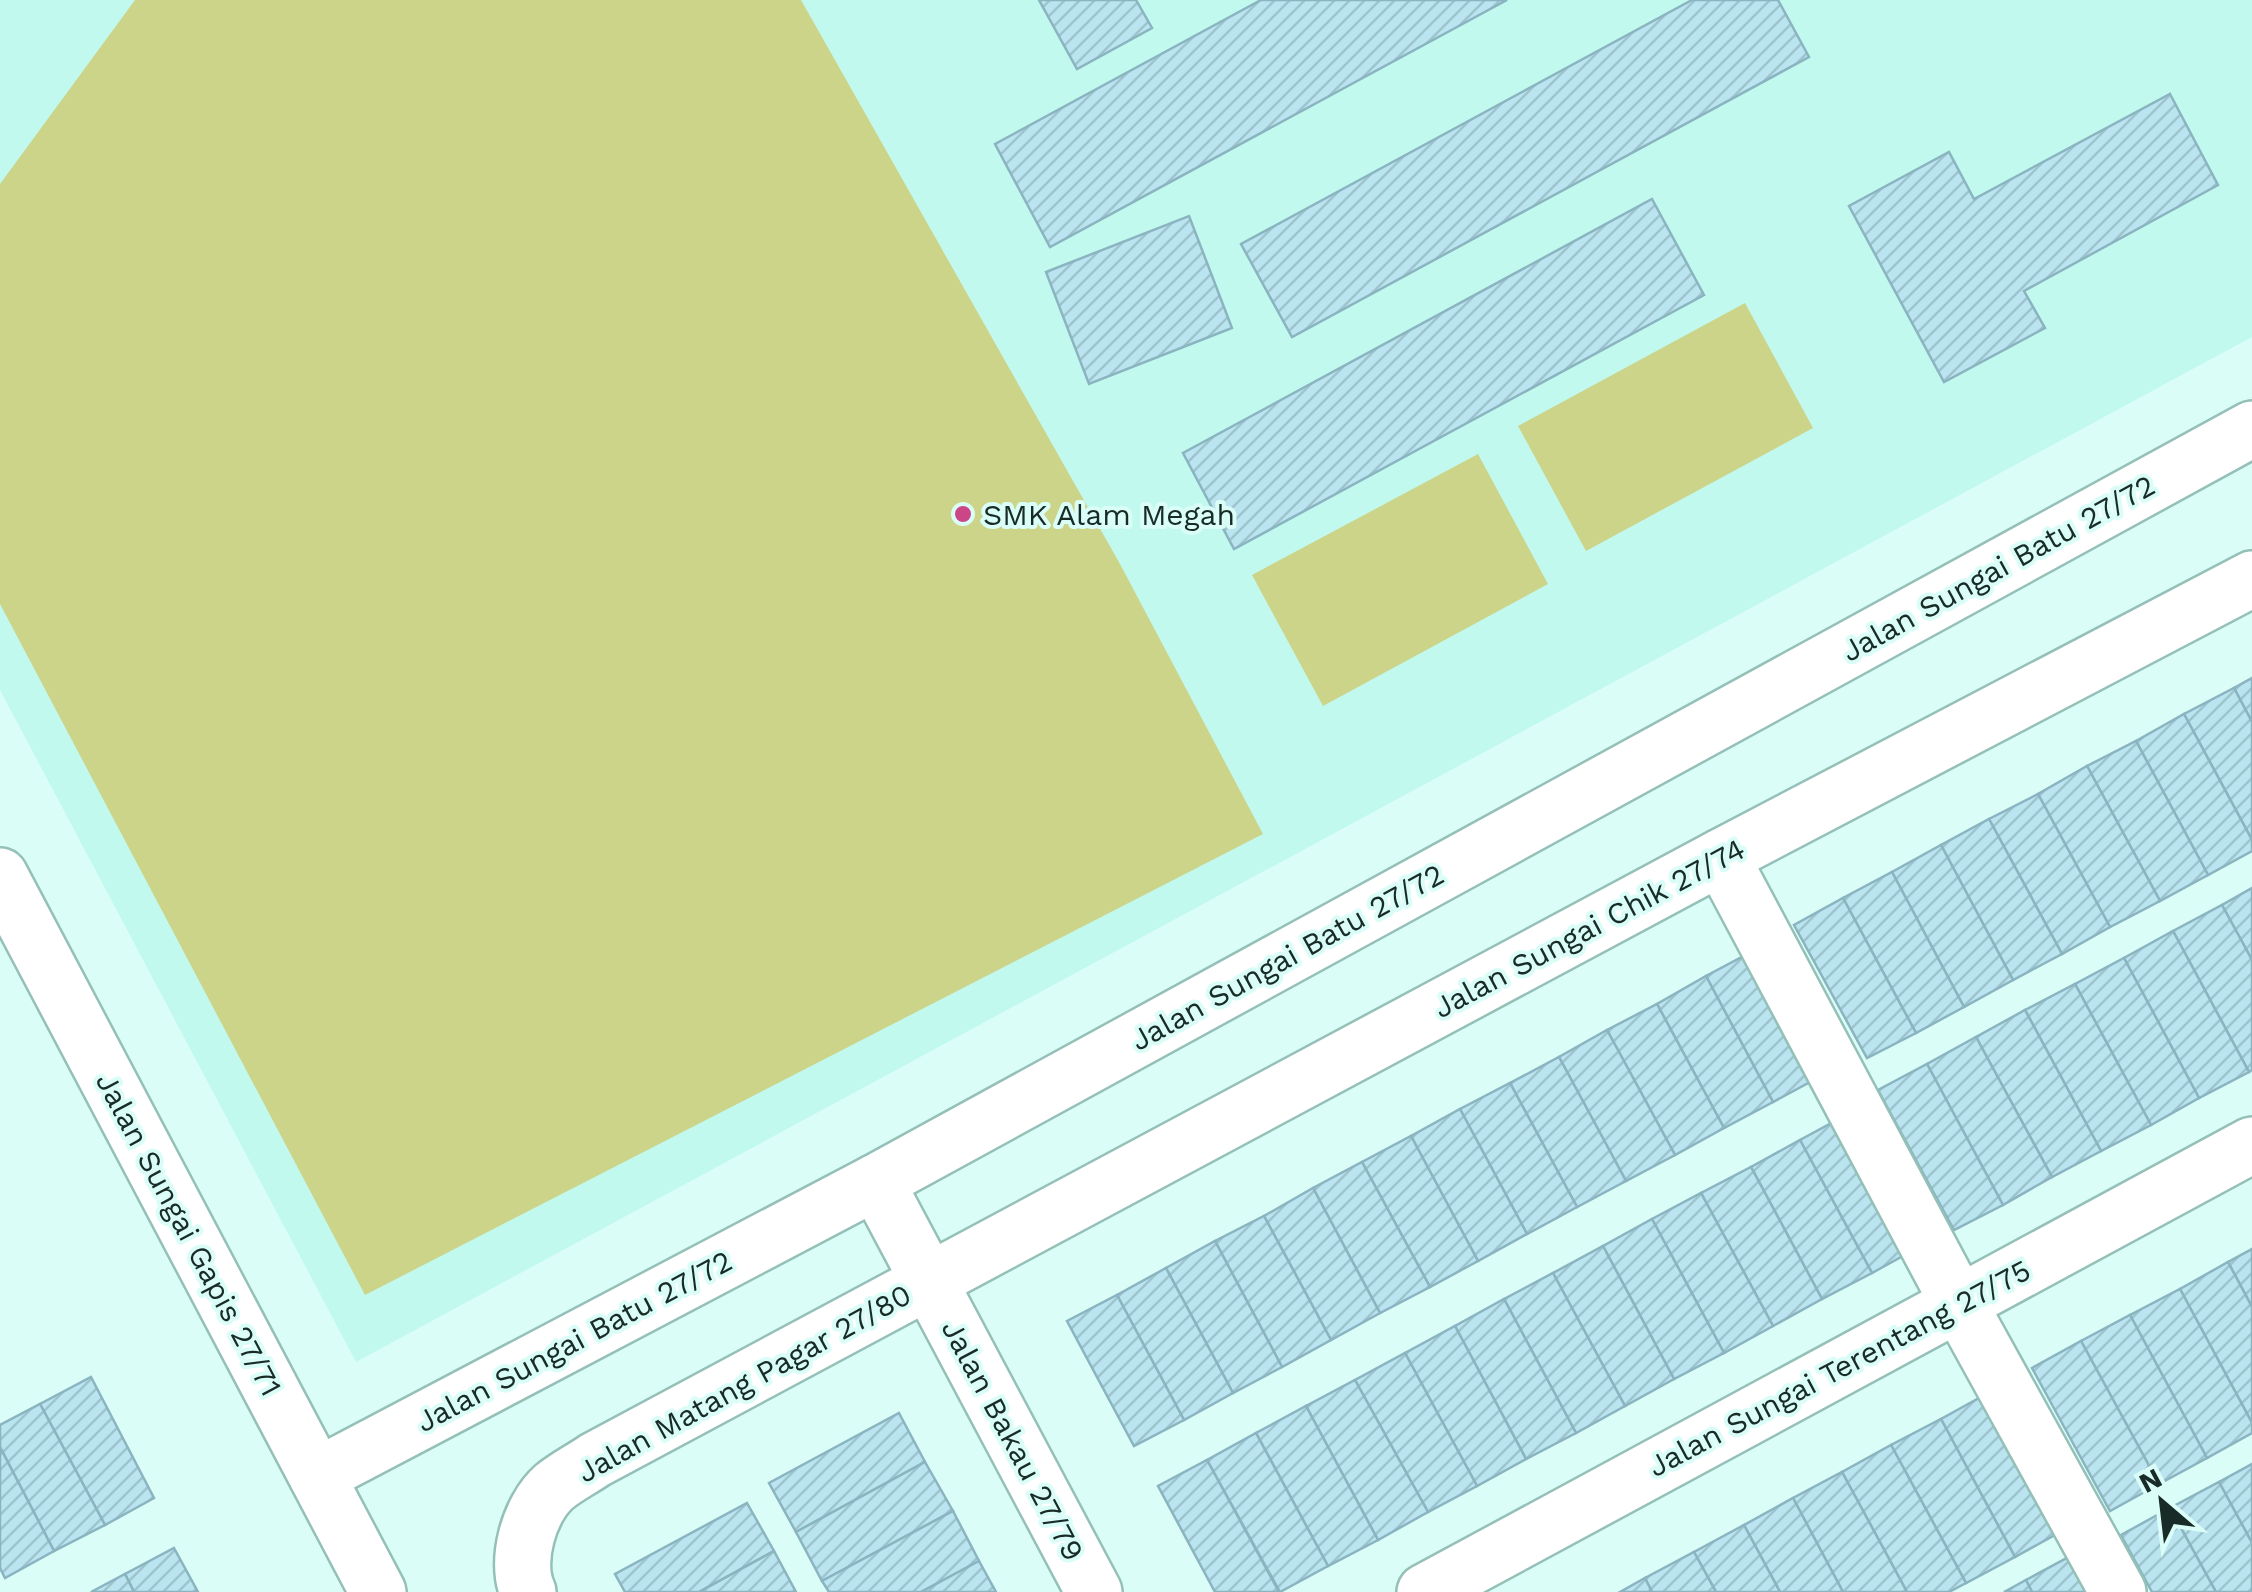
<svg xmlns="http://www.w3.org/2000/svg" width="2252" height="1592" font-family="'Work Sans',sans-serif">
  <defs>
    <pattern id="building-hatch" width="6" height="6" patternUnits="userSpaceOnUse" patternTransform="scale(2.5)"><rect width="6" height="6" fill="#b9e4f0"/><path d="M-1 1l2-2M0 6l6-6M5 7l2-2" fill="none" stroke="#9ec4ce"/></pattern>
  </defs>
  <rect width="100%" height="100%" fill="#dafef7"/>
  <polygon fill="#c2f9ef" points="0,0 2252,0 2252,337 356,1362 0,690"/>
  <g fill="#ccd489">
    <polygon points="135,0 801,0 1120,564 1263,834 365,1295 0,604 0,184"/>
    <polygon points="1745,303 1813,428 1586,551 1518,426"/>
    <polygon points="1478,454 1548,584 1323,706 1252,575"/>
  </g>
  <g fill="url(#building-hatch)" stroke="#8ab4c0" stroke-width="2.5">
    <polygon points="1039,0 1136,0 1152,28 1077,69"/>
    <polygon points="1261,0 1507,0 1050,247 995,144"/>
    <polygon points="1692,0 1778,0 1809,57 1292,337 1241,244"/>
    <polygon points="2170,94 2218,185 2024,291 2045,328 1944,382 1849,206 1949,152 1974,199"/>
    <polygon points="1652,199 1704,295 1234,549 1183,453"/>
    <polygon points="1189,216 1232,328 1089,384 1046,272"/>
    <polygon points="2252,678 2252,722 2234,688"/>
    <polygon points="2234,688 2252,722 2252,840 2184,714"/>
    <polygon points="2184,714 2252,840 2252,851 2208,875 2136,741"/>
    <polygon points="2136,741 2208,875 2160,901 2087,766"/>
    <polygon points="2087,766 2160,901 2110,927 2038,794"/>
    <polygon points="2038,794 2110,927 2062,954 1989,819"/>
    <polygon points="1989,819 2062,954 2013,980 1941,845"/>
    <polygon points="1941,845 2013,980 1964,1007 1892,872"/>
    <polygon points="1892,872 1964,1007 1916,1033 1843,898"/>
    <polygon points="2252,888 2252,960 2222,905"/>
    <polygon points="1843,898 1916,1033 1867,1058 1794,925"/>
    <polygon points="2222,905 2252,960 2252,1070 2249,1072 2173,931"/>
    <polygon points="2173,931 2249,1072 2199,1098 2124,958"/>
    <polygon points="1755,950 1823,1075 1773,1102 1706,976"/>
    <polygon points="2124,958 2199,1098 2151,1125 2075,984"/>
    <polygon points="1706,976 1773,1102 1724,1128 1657,1004"/>
    <polygon points="2075,984 2151,1125 2101,1151 2025,1010"/>
    <polygon points="1657,1004 1724,1128 1675,1155 1607,1030"/>
    <polygon points="2025,1010 2101,1151 2052,1177 1976,1037"/>
    <polygon points="1607,1030 1675,1155 1626,1181 1559,1057"/>
    <polygon points="1976,1037 2052,1177 2003,1205 1927,1064"/>
    <polygon points="1559,1057 1626,1181 1577,1207 1510,1083"/>
    <polygon points="1927,1064 2003,1205 1954,1230 1878,1090"/>
    <polygon points="1510,1083 1577,1207 1527,1234 1460,1109"/>
    <polygon points="1460,1109 1527,1234 1478,1261 1411,1136"/>
    <polygon points="1850,1113 1921,1246 1872,1273 1800,1140"/>
    <polygon points="1411,1136 1478,1261 1430,1287 1362,1162"/>
    <polygon points="1800,1140 1872,1273 1822,1299 1751,1167"/>
    <polygon points="1362,1162 1430,1287 1380,1313 1313,1188"/>
    <polygon points="1751,1167 1822,1299 1773,1326 1701,1193"/>
    <polygon points="1313,1188 1380,1313 1331,1340 1264,1216"/>
    <polygon points="1701,1193 1773,1326 1724,1353 1652,1219"/>
    <polygon points="1264,1216 1331,1340 1282,1367 1215,1241"/>
    <polygon points="1652,1219 1724,1353 1674,1379 1603,1246"/>
    <polygon points="1215,1241 1282,1367 1233,1393 1166,1268"/>
    <polygon points="1603,1246 1674,1379 1625,1406 1553,1273"/>
    <polygon points="2252,1249 2252,1307 2228,1262"/>
    <polygon points="2228,1262 2252,1307 2252,1423 2180,1289"/>
    <polygon points="1166,1268 1233,1393 1184,1420 1117,1295"/>
    <polygon points="1553,1273 1625,1406 1576,1433 1504,1299"/>
    <polygon points="2180,1289 2252,1423 2252,1433 2207,1458 2130,1315"/>
    <polygon points="1117,1295 1184,1420 1134,1446 1067,1321"/>
    <polygon points="1504,1299 1576,1433 1526,1459 1455,1326"/>
    <polygon points="2130,1315 2207,1458 2159,1484 2081,1341"/>
    <polygon points="1455,1326 1526,1459 1477,1486 1405,1353"/>
    <polygon points="2081,1341 2159,1484 2110,1511 2032,1368"/>
    <polygon points="1405,1353 1477,1486 1428,1512 1355,1380"/>
    <polygon points="91,1377 154,1498 105,1525 40,1404"/>
    <polygon points="1355,1380 1428,1512 1378,1540 1306,1406"/>
    <polygon points="1990,1392 2064,1530 2015,1557 1941,1419"/>
    <polygon points="40,1404 105,1525 54,1551 0,1447 0,1425"/>
    <polygon points="1306,1406 1378,1540 1328,1566 1256,1433"/>
    <polygon points="899,1413 925,1462 796,1532 769,1483"/>
    <polygon points="1941,1419 2015,1557 1966,1583 1891,1445"/>
    <polygon points="1256,1433 1328,1566 1280,1592 1207,1460"/>
    <polygon points="1891,1445 1966,1583 1949,1592 1907,1592 1842,1472"/>
    <polygon points="0,1447 54,1551 5,1578 0,1568"/>
    <polygon points="1207,1460 1279,1592 1215,1592 1158,1486"/>
    <polygon points="925,1462 953,1511 822,1581 796,1532"/>
    <polygon points="2252,1464 2252,1543 2219,1482"/>
    <polygon points="1842,1472 1907,1592 1843,1592 1793,1498"/>
    <polygon points="2219,1482 2252,1543 2252,1592 2216,1592 2170,1508"/>
    <polygon points="1793,1498 1843,1592 1780,1592 1744,1525"/>
    <polygon points="747,1503 774,1551 699,1592 625,1592 615,1574"/>
    <polygon points="2170,1508 2216,1592 2152,1592 2121,1535"/>
    <polygon points="953,1511 979,1561 921,1592 829,1592 822,1581"/>
    <polygon points="1744,1525 1780,1592 1716,1592 1694,1552"/>
    <polygon points="174,1548 198,1592 134,1592 125,1574"/>
    <polygon points="774,1551 796,1592 699,1592"/>
    <polygon points="1694,1552 1716,1592 1652,1592 1645,1578"/>
    <polygon points="2076,1553 2097,1592 2032,1592 2026,1580"/>
    <polygon points="979,1561 996,1592 921,1592"/>
    <polygon points="125,1574 134,1592 91,1592"/>
    <polygon points="1645,1578 1652,1592 1620,1592"/>
    <polygon points="2026,1580 2032,1592 2004,1592"/>
  </g>
  <g fill="none" stroke-linecap="round" stroke-linejoin="round">
    <g stroke="#94c0b8" stroke-width="60">
      <g id="minor">
        <polyline points="1721,857 1959,1304 2118,1592"/>
        <polyline points="0,876 378,1592"/>
        <polyline points="876,1182 1094,1592"/>
        <polyline points="317,1476 876,1182 2252,429"/>
        <path d="M 528,1592 C 514,1562 529,1509 554,1487 C 566,1477 582,1469 595,1460 L 1721,857 L 2252,579"/>
        <polyline points="1425,1592 2252,1145"/>
      </g>
    </g>
    <use href="#minor" stroke="#fff" stroke-width="55"/>
  </g>
  <circle fill="#cb4587" stroke="#dafef7" stroke-width="4" cx="963" cy="514" r="10"/>
  <g text-anchor="middle" dominant-baseline="central" stroke-width="8" stroke-linejoin="round" paint-order="stroke">
    <g font-size="30" fill="#192b27" stroke="#dafef7" text-anchor="start">
      <text x="983" y="514">SMK Alam Megah</text>
    </g>
    <g font-size="30" fill="#192b27" stroke="#dafef7">
      <text transform="translate(1998 568) rotate(-29)">Jalan Sungai Batu 27/72</text>
      <text transform="translate(1589 928) rotate(-28)">Jalan Sungai Chik 27/74</text>
      <text transform="translate(1287 957) rotate(-29)">Jalan Sungai Batu 27/72</text>
      <text transform="translate(189 1234) rotate(62)">Jalan Sungai Gapis 27/71</text>
      <text transform="translate(574 1341) rotate(-28)">Jalan Sungai Batu 27/72</text>
      <text transform="translate(1839 1368) rotate(-28)">Jalan Sungai Terentang 27/75</text>
      <text transform="translate(744 1383) rotate(-29)">Jalan Matang Pagar 27/80</text>
      <text transform="translate(1013 1440) rotate(62)">Jalan Bakau 27/79</text>
    </g>
  </g>
  <g transform="translate(2162 1502) rotate(332)" stroke="#dafef7" stroke-width="8" paint-order="stroke">
  <path d="M0-8L18 38L0 25L-18 38Z" fill="#192b27"/>
  <text y="-15" font-size="28" font-weight="bold" text-anchor="middle" fill="#192b27">N</text>
  </g>
</svg>
